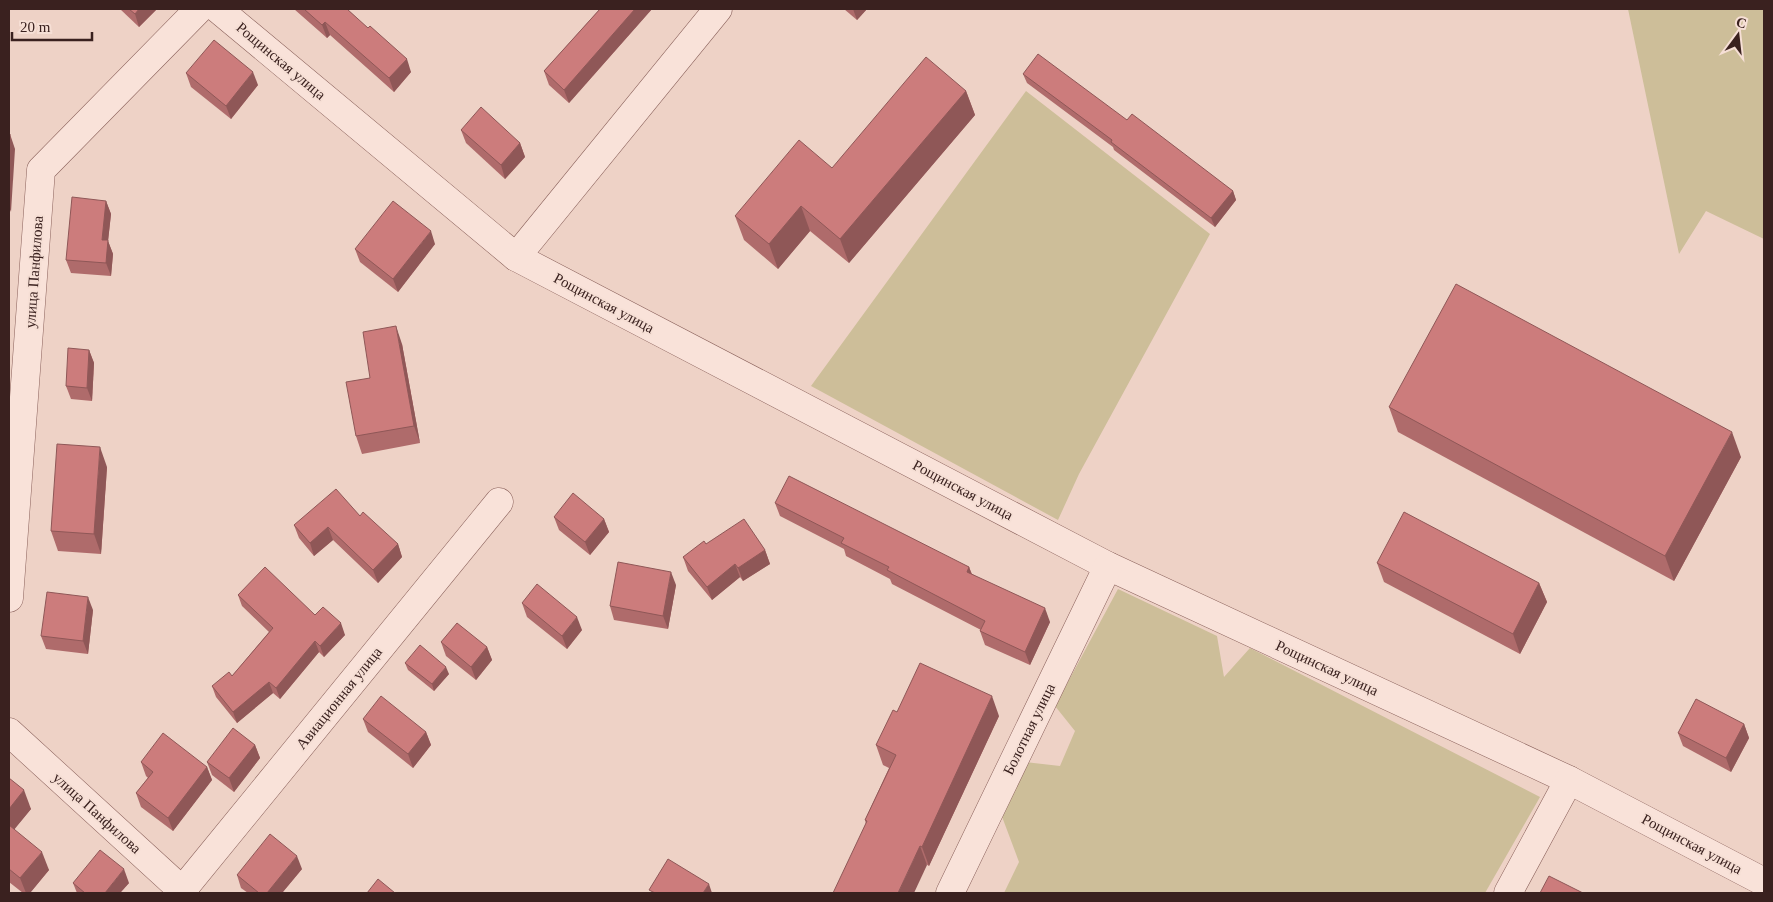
<svg xmlns="http://www.w3.org/2000/svg" width="1773" height="902" font-family="'Times New Roman',serif">
  <rect width="100%" height="100%" fill="#eed2c6"/>
  <g fill="#cdbe99">
    <polygon points="1628,9 1764,9 1764,239 1706,211 1679,254"/>
    <polygon points="1026,91 1210,234 1079,474 1058,520 811,386"/>
    <polygon points="1118,589 1217,636 1224,677 1250,648 1540,797 1485,893 1004,893 1019,862 1001,814 1025,762 1060,766 1075,731 1055,706"/>
  </g>
  <g fill="none" stroke-linecap="round" stroke-linejoin="round">
    <g stroke="#8a615b" stroke-width="29">
      <g id="minor">
        <polyline points="218,9 516,257 1108,566 1569,780 1764,882"/>
        <polyline points="516,257 718,9"/>
        <polyline points="9,598 41,170 199,9"/>
        <polyline points="9,732 185,893"/>
        <polyline points="180,893 499,502"/>
        <polyline points="950,893 1108,566"/>
        <polyline points="1508,893 1569,780"/>
      </g>
    </g>
    <use href="#minor" stroke="#f9e2d9" stroke-width="28"/>
  </g>
  <g fill="#af6b6b">
    <polygon points="120,9 157,9 139,27"/>
    <polygon points="294,9 347,9 411,72 394,92 330,35 327,38"/>
    <polygon points="600,9 652,9 569,103 549,85 544,71"/>
    <polygon points="844,9 867,9 857,20"/>
    <polygon points="186,73 258,85 231,119 191,87"/>
    <polygon points="1023,74 1127,120 1233,191 1236,200 1215,227 1114,150 1113,147 1027,83"/>
    <polygon points="966,91 975,115 849,263 810,231 778,269 744,240 735,216 832,168"/>
    <polygon points="461,130 520,143 525,157 505,179 466,143"/>
    <polygon points="106,201 111,214 108,241 113,254 111,276 71,273 66,260"/>
    <polygon points="435,244 398,292 360,262 355,249"/>
    <polygon points="402,344 420,443 362,454 356,436 370,378"/>
    <polygon points="89,350 94,363 92,401 71,399 66,386"/>
    <polygon points="1389,407 1741,457 1674,581 1398,432"/>
    <polygon points="107,467 101,554 58,551 51,531"/>
    <polygon points="775,503 969,567 972,574 1050,622 1030,665 985,645 980,631 981,630 892,584 890,579 846,556 844,549 780,516"/>
    <polygon points="360,516 398,544 402,557 378,583 333,540 314,556 299,538 294,525"/>
    <polygon points="554,517 604,519 609,532 590,555 559,530"/>
    <polygon points="706,544 765,550 770,564 743,581 740,577 712,600 688,571 683,557"/>
    <polygon points="1377,563 1539,583 1547,602 1520,654 1384,582"/>
    <polygon points="676,585 668,629 614,620 610,606"/>
    <polygon points="238,595 315,615 345,635 324,657 319,652 280,699 273,693 237,723 216,697 212,686 232,676 269,632 242,606"/>
    <polygon points="522,603 582,630 567,649 527,617"/>
    <polygon points="93,610 88,654 46,649 41,636"/>
    <polygon points="441,642 487,647 492,660 476,680 446,656"/>
    <polygon points="405,663 449,674 434,691 408,670"/>
    <polygon points="897,712 999,716 929,866 866,824 865,820 889,768 883,765 876,745"/>
    <polygon points="363,719 426,732 431,745 413,768 368,732"/>
    <polygon points="1744,724 1749,738 1731,772 1683,746 1678,733"/>
    <polygon points="255,745 260,758 234,792 212,775 207,762"/>
    <polygon points="141,762 207,767 212,780 173,831 141,807 136,793 148,778 146,776"/>
    <polygon points="9,778 31,809 14,829 49,870 30,893 23,893 9,882"/>
    <polygon points="302,869 282,893 248,893 241,888 237,875"/>
    <polygon points="73,883 129,883 120,893 77,893"/>
  </g>
  <g fill="#8f5757">
    <polygon points="139,9 157,9 139,27 135,14"/>
    <polygon points="635,9 652,9 569,103 564,90"/>
    <polygon points="853,9 867,9 857,20"/>
    <polygon points="325,22 330,35 327,38 322,25"/>
    <polygon points="407,59 411,72 394,92 389,78"/>
    <polygon points="253,72 258,85 231,119 226,106"/>
    <polygon points="966,91 975,115 849,263 840,239"/>
    <polygon points="10,134 15,149 11,212 9,207 9,151"/>
    <polygon points="520,143 525,157 505,179 501,165"/>
    <polygon points="1233,191 1236,200 1215,227 1211,218"/>
    <polygon points="106,201 111,214 108,241 113,254 111,276 106,263 102,240"/>
    <polygon points="801,206 810,231 778,269 769,244"/>
    <polygon points="431,231 435,244 398,292 393,279"/>
    <polygon points="396,326 402,344 420,443 414,426"/>
    <polygon points="89,350 94,363 92,401 87,388"/>
    <polygon points="1732,432 1741,457 1674,581 1665,556"/>
    <polygon points="100,447 107,467 101,554 94,534"/>
    <polygon points="604,519 609,532 590,555 585,542"/>
    <polygon points="328,527 333,540 314,556 310,543"/>
    <polygon points="398,544 402,557 378,583 373,570"/>
    <polygon points="765,550 770,564 743,581 738,568"/>
    <polygon points="735,564 740,577 712,600 707,587"/>
    <polygon points="969,567 974,581 967,572"/>
    <polygon points="671,572 676,585 668,629 663,616"/>
    <polygon points="1539,583 1547,602 1520,654 1513,634"/>
    <polygon points="88,597 93,610 88,654 83,641"/>
    <polygon points="1045,608 1050,622 1030,665 1025,652"/>
    <polygon points="577,617 582,630 567,649 562,636"/>
    <polygon points="341,623 345,635 324,657 320,646"/>
    <polygon points="315,641 319,652 280,699 276,688"/>
    <polygon points="487,647 492,660 476,680 471,667"/>
    <polygon points="446,667 449,674 434,691 432,684"/>
    <polygon points="269,682 273,693 237,723 233,712"/>
    <polygon points="992,696 999,716 929,866 922,847"/>
    <polygon points="1744,724 1749,738 1731,772 1726,758"/>
    <polygon points="426,732 431,745 413,768 408,754"/>
    <polygon points="255,745 260,758 234,792 229,778"/>
    <polygon points="207,767 212,780 173,831 168,818"/>
    <polygon points="24,790 31,809 9,836 9,809"/>
    <polygon points="920,846 927,865 914,893 898,893"/>
    <polygon points="42,852 49,870 30,893 26,893 20,878"/>
    <polygon points="297,856 302,869 282,893 267,893"/>
    <polygon points="124,869 129,883 120,893 105,893"/>
    <polygon points="709,884 712,893 703,893"/>
  </g>
  <g fill="#cc7c7c" stroke="#8f5757">
    <polygon points="129,9 139,9 135,14"/>
    <polygon points="304,9 347,9 368,28 370,26 407,59 389,78 325,22 322,25"/>
    <polygon points="600,9 635,9 564,90 544,71"/>
    <polygon points="214,40 253,72 226,106 186,73"/>
    <polygon points="1038,54 1127,120 1132,114 1233,191 1211,218 1111,142 1112,140 1023,74"/>
    <polygon points="926,57 966,91 840,239 801,206 769,244 735,216 799,140 832,168"/>
    <polygon points="481,107 520,143 501,165 461,130"/>
    <polygon points="9,134 10,134 9,151"/>
    <polygon points="72,197 106,201 102,240 108,240 106,263 66,260"/>
    <polygon points="393,201 431,231 393,279 355,249"/>
    <polygon points="1456,284 1732,432 1665,556 1389,407"/>
    <polygon points="396,326 414,426 356,436 346,382 370,378 363,332"/>
    <polygon points="68,348 89,350 87,388 66,386"/>
    <polygon points="57,444 100,447 94,534 51,531"/>
    <polygon points="789,476 969,567 967,572 1045,608 1025,652 980,631 985,621 887,570 889,567 841,543 844,538 775,503"/>
    <polygon points="336,489 360,516 363,512 398,544 373,570 328,527 310,543 294,525"/>
    <polygon points="573,493 604,519 585,542 554,517"/>
    <polygon points="1404,512 1539,583 1513,634 1377,563"/>
    <polygon points="744,519 765,550 738,568 735,564 707,587 683,557 704,541 706,544"/>
    <polygon points="618,562 671,572 663,616 610,606"/>
    <polygon points="265,567 315,615 323,607 341,623 320,646 315,641 276,688 269,682 233,712 212,686 229,672 232,676 273,628 238,595"/>
    <polygon points="537,584 577,617 562,636 522,603"/>
    <polygon points="47,592 88,597 83,641 41,636"/>
    <polygon points="457,623 487,647 471,667 441,642"/>
    <polygon points="420,645 446,667 432,684 405,663"/>
    <polygon points="920,663 992,696 922,847 920,846 898,893 833,893 867,821 865,820 896,755 876,745 893,710 897,712"/>
    <polygon points="381,696 426,732 408,754 363,719"/>
    <polygon points="1696,699 1744,724 1726,758 1678,733"/>
    <polygon points="233,728 255,745 229,778 207,762"/>
    <polygon points="163,733 207,767 168,818 136,793 153,772 141,762"/>
    <polygon points="9,778 24,790 9,809"/>
    <polygon points="9,825 42,852 20,878 9,869"/>
    <polygon points="270,834 297,856 267,893 259,893 237,875"/>
    <polygon points="100,850 124,869 105,893 85,893 73,883"/>
    <polygon points="668,859 709,884 703,893 655,893 649,890"/>
    <polygon points="1549,876 1583,893 1540,893"/>
    <polygon points="378,879 395,893 367,893"/>
  </g>
  <g text-anchor="middle" dominant-baseline="central" stroke-width="4" stroke-linejoin="round" paint-order="stroke">
    <g font-size="15" fill="#3a211f" stroke="#f6dfd5">
      <text transform="translate(281 61) rotate(40)">Рощинская улица</text>
      <text transform="translate(34 272) rotate(-86)">улица Панфилова</text>
      <text transform="translate(604 303) rotate(28)">Рощинская улица</text>
      <text transform="translate(963 490) rotate(28)">Рощинская улица</text>
      <text transform="translate(1327 668) rotate(25)">Рощинская улица</text>
      <text transform="translate(339 698) rotate(-51)">Авиационная улица</text>
      <text transform="translate(1029 729) rotate(-64)">Болотная улица</text>
      <text transform="translate(97 813) rotate(42)">улица Панфилова</text>
      <text transform="translate(1692 844) rotate(28)">Рощинская улица</text>
    </g>
  </g>
  <rect width="1773" height="902" fill="none" stroke="#3a211f" stroke-width="20"/>
  <g transform="translate(1738 35) rotate(15)" stroke="#f6dfd5" stroke-width="4" paint-order="stroke">
  <path d="M0-4L9 19L0 12L-9 19Z" fill="#3a211f"/>
  <text y="-8" font-size="14" font-weight="bold" text-anchor="middle" fill="#3a211f">С</text>
  </g>
  <path d="M12 32v8h80v-8" fill="none" stroke="#3a211f" stroke-width="2.5"/>
  <text x="20" y="32" font-size="15" fill="#3a211f" stroke="#f6dfd5" stroke-width="4" paint-order="stroke">20 m</text>
</svg>
